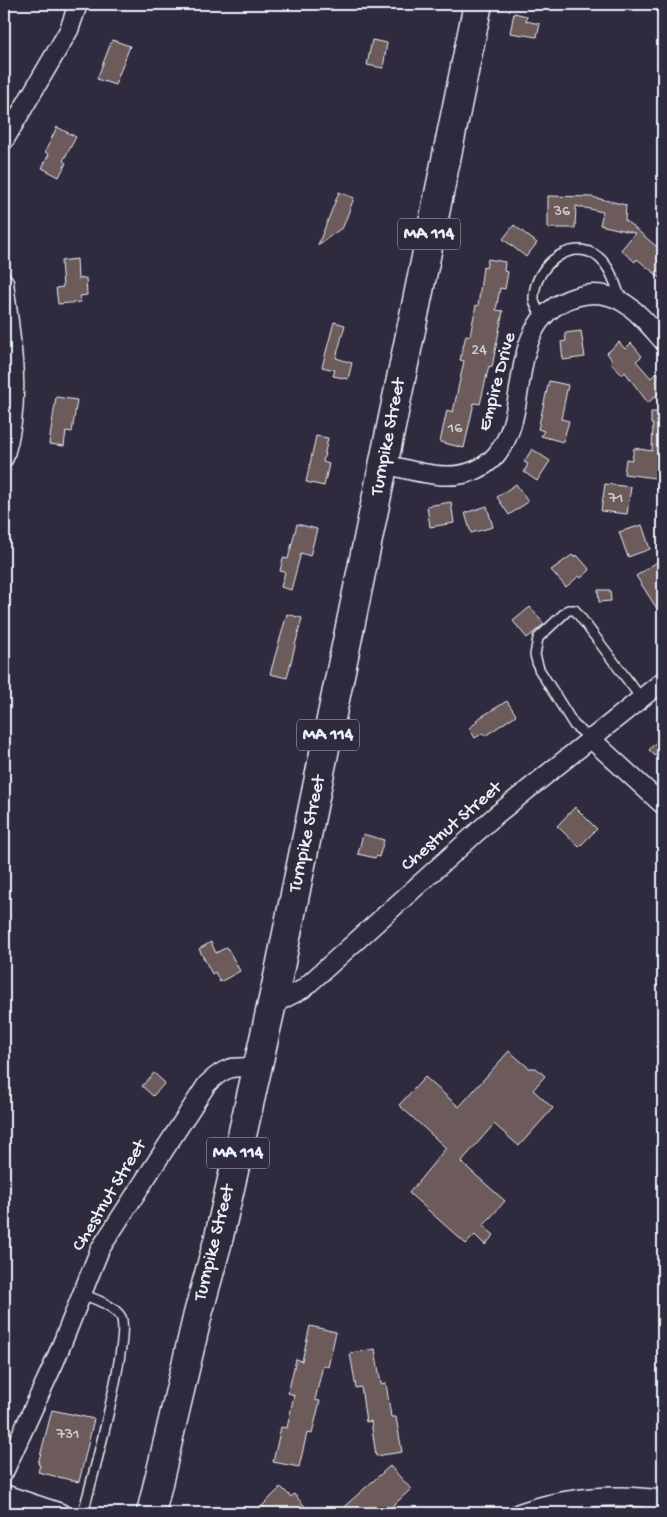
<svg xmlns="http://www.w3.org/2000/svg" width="667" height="1517" font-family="'Gochi Hand',sans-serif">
  <rect width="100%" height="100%" fill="#2f2a3d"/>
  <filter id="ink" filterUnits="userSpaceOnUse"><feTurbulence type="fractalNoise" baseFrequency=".02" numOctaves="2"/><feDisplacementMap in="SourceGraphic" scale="10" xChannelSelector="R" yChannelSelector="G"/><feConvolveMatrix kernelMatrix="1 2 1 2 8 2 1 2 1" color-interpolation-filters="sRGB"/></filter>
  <g filter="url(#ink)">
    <g fill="#6d5a5a" stroke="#e8f1f8">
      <polygon points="514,13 527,16 526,21 540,24 537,37 510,33"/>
      <polygon points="112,40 130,46 115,85 97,79"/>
      <polygon points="372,40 387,43 383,68 367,65"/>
      <polygon points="57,127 76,137 63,161 66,163 59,177 42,168 49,154 45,152"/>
      <polygon points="339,192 354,198 343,227 318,245"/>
      <polygon points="548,196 592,197 626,205 625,220 663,252 663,280 637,259 635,262 621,250 635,233 600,225 603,212 576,206 575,228 548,228"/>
      <polygon points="514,225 537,243 526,257 503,239"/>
      <polygon points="77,259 78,279 86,278 87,295 80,296 81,302 58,304 56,288 63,287 61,261"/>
      <polygon points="488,259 505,262 504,271 508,272 505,289 500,288 496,310 503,311 492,367 489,366 480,404 474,403 464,448 440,442 447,410 453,412 464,361 460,360 466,335 470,336 476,305 478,306 483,267 486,268"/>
      <polygon points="334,322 345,325 336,358 352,363 348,379 333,376 335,370 322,367"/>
      <polygon points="581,331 585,357 563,360 561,342 566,341 565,333"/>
      <polygon points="619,342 625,349 631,343 642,356 636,361 651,378 657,372 663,380 663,389 648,403 625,372 622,375 610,362 612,360 607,353"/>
      <polygon points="549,381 568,385 561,419 569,421 563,442 541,436 544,431 538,429"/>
      <polygon points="56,397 77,400 72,432 66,431 64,446 49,444"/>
      <polygon points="651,412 663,412 663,467 657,466 655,478 624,474 626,459 632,460 634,448 652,451 653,424 651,424"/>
      <polygon points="316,436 328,438 323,462 329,464 324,486 306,482"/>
      <polygon points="532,449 550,461 537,481 524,472 528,464 524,462"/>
      <polygon points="516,484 528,502 509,515 497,497"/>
      <polygon points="605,484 631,487 627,514 601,511"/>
      <polygon points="451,502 454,523 430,527 427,506"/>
      <polygon points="487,506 493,527 471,533 465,513"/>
      <polygon points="297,524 317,529 310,556 301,553 291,590 281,587 285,572 280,571 283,558 288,559"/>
      <polygon points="642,525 650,549 628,557 619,532"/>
      <polygon points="572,555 574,557 577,555 590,570 581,578 579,576 566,587 551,570"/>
      <polygon points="663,558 663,618 636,576"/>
      <polygon points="598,590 610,590 611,601 599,602"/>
      <polygon points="530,607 544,624 527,638 513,621"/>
      <polygon points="287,614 302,618 287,678 270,674"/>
      <polygon points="507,701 516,715 485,736 483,733 475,738 469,728 477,722 476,720"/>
      <polygon points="663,734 663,763 649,750"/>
      <polygon points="575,807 597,829 579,847 557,826"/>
      <polygon points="363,834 384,840 379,857 376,856 375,858 358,854"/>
      <polygon points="211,942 216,953 227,947 240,971 220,982 215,972 212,974 199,949"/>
      <polygon points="509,1051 529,1068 536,1068 545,1076 533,1090 553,1108 519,1146 494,1124 461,1162 505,1201 483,1226 494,1235 485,1245 475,1235 466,1244 409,1193 446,1148 399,1105 425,1077 459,1107"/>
      <polygon points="154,1073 165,1083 153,1096 142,1086"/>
      <polygon points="310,1326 336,1332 328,1367 323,1365 315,1400 320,1401 312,1434 307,1433 299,1467 273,1462 281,1427 287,1428 294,1395 288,1393 296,1359 302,1361"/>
      <polygon points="375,1349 381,1384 386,1383 391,1417 396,1417 402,1452 376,1456 371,1421 366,1422 361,1387 356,1388 350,1353"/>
      <polygon points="52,1410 94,1419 79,1482 38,1472 40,1465 38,1464"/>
      <polygon points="390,1466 411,1489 385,1513 337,1513"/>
      <polygon points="281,1487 291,1497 294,1494 311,1513 269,1513 262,1506"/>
    </g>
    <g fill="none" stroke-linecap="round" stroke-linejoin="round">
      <g stroke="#e8f1f8" stroke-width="12">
        <g id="service">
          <path d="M 542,317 C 539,312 535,306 534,300 C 532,264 579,230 605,264 C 613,274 617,288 621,300"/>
          <polyline points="590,738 574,725 539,669 535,655 538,638 568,610 575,610 641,698"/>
          <path d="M 82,1294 C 94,1299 114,1305 121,1317 C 131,1337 91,1484 83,1513"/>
          <polyline points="660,1513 663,1507"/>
        </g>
      </g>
      <g stroke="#e8f1f8" stroke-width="21">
        <g id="minor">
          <polyline points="4,141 69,30 78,4"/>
          <path d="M 4,282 C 11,342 23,399 4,458"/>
          <path d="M 384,464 C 419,472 460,487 490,461 C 538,420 498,321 575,297 C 617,284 639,314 663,341"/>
          <polyline points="590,738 663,805"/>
          <polyline points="270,1006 303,989 496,815 663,681"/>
          <path d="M 4,1472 L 55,1361 L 100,1249 L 207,1084 C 226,1066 232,1066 258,1068"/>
          <polyline points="4,1494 61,1513"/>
          <path d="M 519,1513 C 565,1497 615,1493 663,1500"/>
        </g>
      </g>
      <g stroke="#e8f1f8" stroke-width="31">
        <polyline id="trunk" points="151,1513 198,1314 218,1241 278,977 478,4"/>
      </g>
      <use href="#service" stroke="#2f2a3d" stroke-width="9"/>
      <use href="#minor" stroke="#2f2a3d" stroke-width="18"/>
      <use href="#trunk" stroke="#2f2a3d" stroke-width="28"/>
    </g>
  </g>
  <g text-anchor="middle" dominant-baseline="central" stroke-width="5" stroke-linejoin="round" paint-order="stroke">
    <g font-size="16" fill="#c9cbd0">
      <text x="562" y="212">36</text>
      <text x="479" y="351">24</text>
      <text x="455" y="429">16</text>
      <text x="616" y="499">71</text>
      <text x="68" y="1435">731</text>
    </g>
    <g fill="#2f2a3d" stroke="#b0b5c0" stroke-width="1">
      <rect x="398" y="218.5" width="62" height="31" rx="4"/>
      <rect x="297" y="719.5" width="62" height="31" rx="4"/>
      <rect x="207" y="1137.5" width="62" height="31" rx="4"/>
    </g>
    <g font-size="18" font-weight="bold" fill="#e8f1f8">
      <text x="429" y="234">MA 114</text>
      <text x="328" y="735">MA 114</text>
      <text x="238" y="1153">MA 114</text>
    </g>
    <g font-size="19" fill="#e8f1f8" stroke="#2f2a3d">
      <text transform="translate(498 382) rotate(-75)">Empire Drive</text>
      <text transform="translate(389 437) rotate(-79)">Turnpike Street</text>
      <text transform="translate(452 827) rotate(-41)">Chestnut Street</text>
      <text transform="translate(308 834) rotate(-78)">Turnpike Street</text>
      <text transform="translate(110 1196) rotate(-59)">Chestnut Street</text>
      <text transform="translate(215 1243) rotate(-76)">Turnpike Street</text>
    </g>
  </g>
  <rect width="667" height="1517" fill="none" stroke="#2f2a3d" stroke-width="20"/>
  <rect x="10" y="10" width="647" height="1497" fill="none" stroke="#e8f1f8" stroke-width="2" filter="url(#ink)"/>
</svg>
